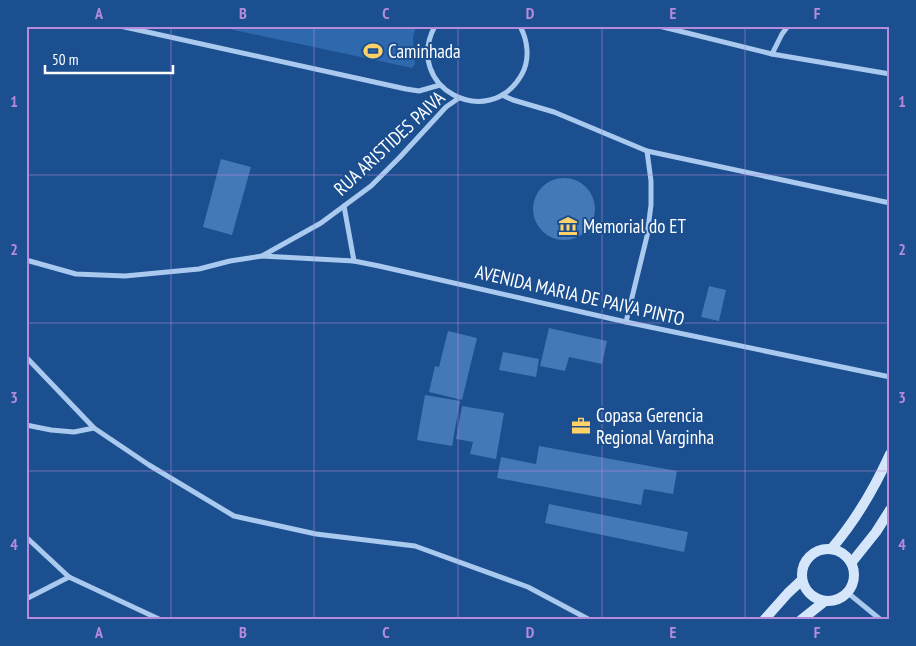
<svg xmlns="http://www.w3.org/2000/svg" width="916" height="646" font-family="'PT Sans Narrow',sans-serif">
  <rect width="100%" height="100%" fill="#1b4f8f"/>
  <polygon fill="#2e69ad" points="215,26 416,26 413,38 415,64 412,68"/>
  <g fill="#4478b7">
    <polygon points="221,159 251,167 232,235 203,227"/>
    <circle cx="564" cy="209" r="31"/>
    <polygon points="709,286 726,290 719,321 701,317"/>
    <polygon points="549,328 607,341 602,364 569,357 565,371 540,366"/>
    <polygon points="448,331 477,338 462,400 429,392 435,366 439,367"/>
    <polygon points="503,352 539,359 536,377 499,370"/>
    <polygon points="425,395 460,401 452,446 417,440"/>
    <polygon points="462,406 504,413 496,459 470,454 473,442 456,439"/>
    <polygon points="539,446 677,471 673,494 644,489 641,505 497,478 501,457 536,464"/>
    <polygon points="549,504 688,532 684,552 545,523"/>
  </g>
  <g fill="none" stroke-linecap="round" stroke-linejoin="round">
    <g stroke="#a9c9ee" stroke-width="5">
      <polyline points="120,26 406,89 419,91 440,85"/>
      <path d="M 435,26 C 402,87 489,133 522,74 C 530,59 528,41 520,26"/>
      <polyline points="659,26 772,54 890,74"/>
      <polyline points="772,54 782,34 788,26"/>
      <polyline points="502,95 513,100 554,112 647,151 890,203"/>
      <polyline points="344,206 354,261"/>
      <polyline points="262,256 354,261 379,266 626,322 890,377"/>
      <polyline points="26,260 76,274 125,276 199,269 230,261 262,256 321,223 371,186 400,157 446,107 459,98"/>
      <polyline points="626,322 647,236 651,205 651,181 647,151"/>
      <polyline points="26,357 94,428 149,465 234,516 316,534 415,546 528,587 590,620"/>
      <polyline points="26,425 51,430 74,432 94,428"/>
      <polyline points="26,537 69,577 161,620"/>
      <polyline points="848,593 881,620"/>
      <polyline points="26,599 69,577"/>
    </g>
    <g stroke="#d6e6fa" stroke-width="10">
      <path d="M 832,548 C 856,520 875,487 890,454"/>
      <circle cx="828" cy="575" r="26"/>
      <polyline points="852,562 876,532 890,510"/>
      <polyline points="764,620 788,593 802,580"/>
      <polyline points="801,620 825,601"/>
    </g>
  </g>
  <path fill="none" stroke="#b68bdc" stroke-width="1" stroke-opacity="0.55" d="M 171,26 L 171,620M 314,26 L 314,620M 458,26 L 458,620M 602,26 L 602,620M 745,26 L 745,620M 26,175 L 890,175M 26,323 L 890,323M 26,471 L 890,471"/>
  <defs>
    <g id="stadium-bare" transform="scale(1.5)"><path d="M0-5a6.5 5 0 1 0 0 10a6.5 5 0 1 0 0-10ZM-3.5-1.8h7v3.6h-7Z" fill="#ffd166" stroke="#1b4f8f" stroke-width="2.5" paint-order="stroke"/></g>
    <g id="museum-bare" transform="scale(1.5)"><path d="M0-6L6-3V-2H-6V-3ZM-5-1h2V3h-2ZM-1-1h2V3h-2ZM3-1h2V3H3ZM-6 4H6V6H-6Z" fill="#ffd166" stroke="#1b4f8f" stroke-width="2.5" paint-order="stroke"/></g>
    <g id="office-bare" transform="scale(1.5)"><path d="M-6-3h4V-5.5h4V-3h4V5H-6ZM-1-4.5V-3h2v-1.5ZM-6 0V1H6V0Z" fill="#ffd166" stroke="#1b4f8f" stroke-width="2.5" paint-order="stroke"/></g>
  </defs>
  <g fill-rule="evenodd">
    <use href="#stadium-bare" x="373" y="51"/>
    <use href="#museum-bare" x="568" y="226"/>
    <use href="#office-bare" x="581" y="426"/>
  </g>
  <g text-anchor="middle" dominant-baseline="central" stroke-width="4" stroke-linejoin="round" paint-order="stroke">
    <g font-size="19" fill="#fff" stroke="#1b4f8f" text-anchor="start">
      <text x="388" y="51">Caminhada</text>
      <text x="583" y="226">Memorial do ET</text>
      <text x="596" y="415">Copasa Gerencia<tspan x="596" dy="22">Regional Varginha</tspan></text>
    </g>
    <g font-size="19" fill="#fff" stroke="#1b4f8f">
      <text transform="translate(389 143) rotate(-43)">RUA ARISTIDES PAIVA</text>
      <text transform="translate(580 295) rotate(13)">AVENIDA MARIA DE PAIVA PINTO</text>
    </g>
  </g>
  <rect width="916" height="646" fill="none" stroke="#1b4f8f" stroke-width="55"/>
  <path d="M45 65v8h128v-8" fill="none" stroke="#ffffff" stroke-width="2.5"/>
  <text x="52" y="65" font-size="15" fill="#ffffff" stroke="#1b4f8f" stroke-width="4" paint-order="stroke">50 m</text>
  <rect x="28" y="28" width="860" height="590" fill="none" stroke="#b68bdc" stroke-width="2"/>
  <g font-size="16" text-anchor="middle" font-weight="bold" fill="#b68bdc">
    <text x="99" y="19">A</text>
    <text x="243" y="19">B</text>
    <text x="386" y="19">C</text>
    <text x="530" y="19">D</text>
    <text x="673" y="19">E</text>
    <text x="817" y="19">F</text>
    <text x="14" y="107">1</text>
    <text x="902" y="107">1</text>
    <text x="14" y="255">2</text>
    <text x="902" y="255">2</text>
    <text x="14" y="403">3</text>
    <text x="902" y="403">3</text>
    <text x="14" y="550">4</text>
    <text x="902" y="550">4</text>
    <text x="99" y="638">A</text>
    <text x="243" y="638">B</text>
    <text x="386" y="638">C</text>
    <text x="530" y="638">D</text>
    <text x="673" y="638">E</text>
    <text x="817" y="638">F</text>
  </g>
</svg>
